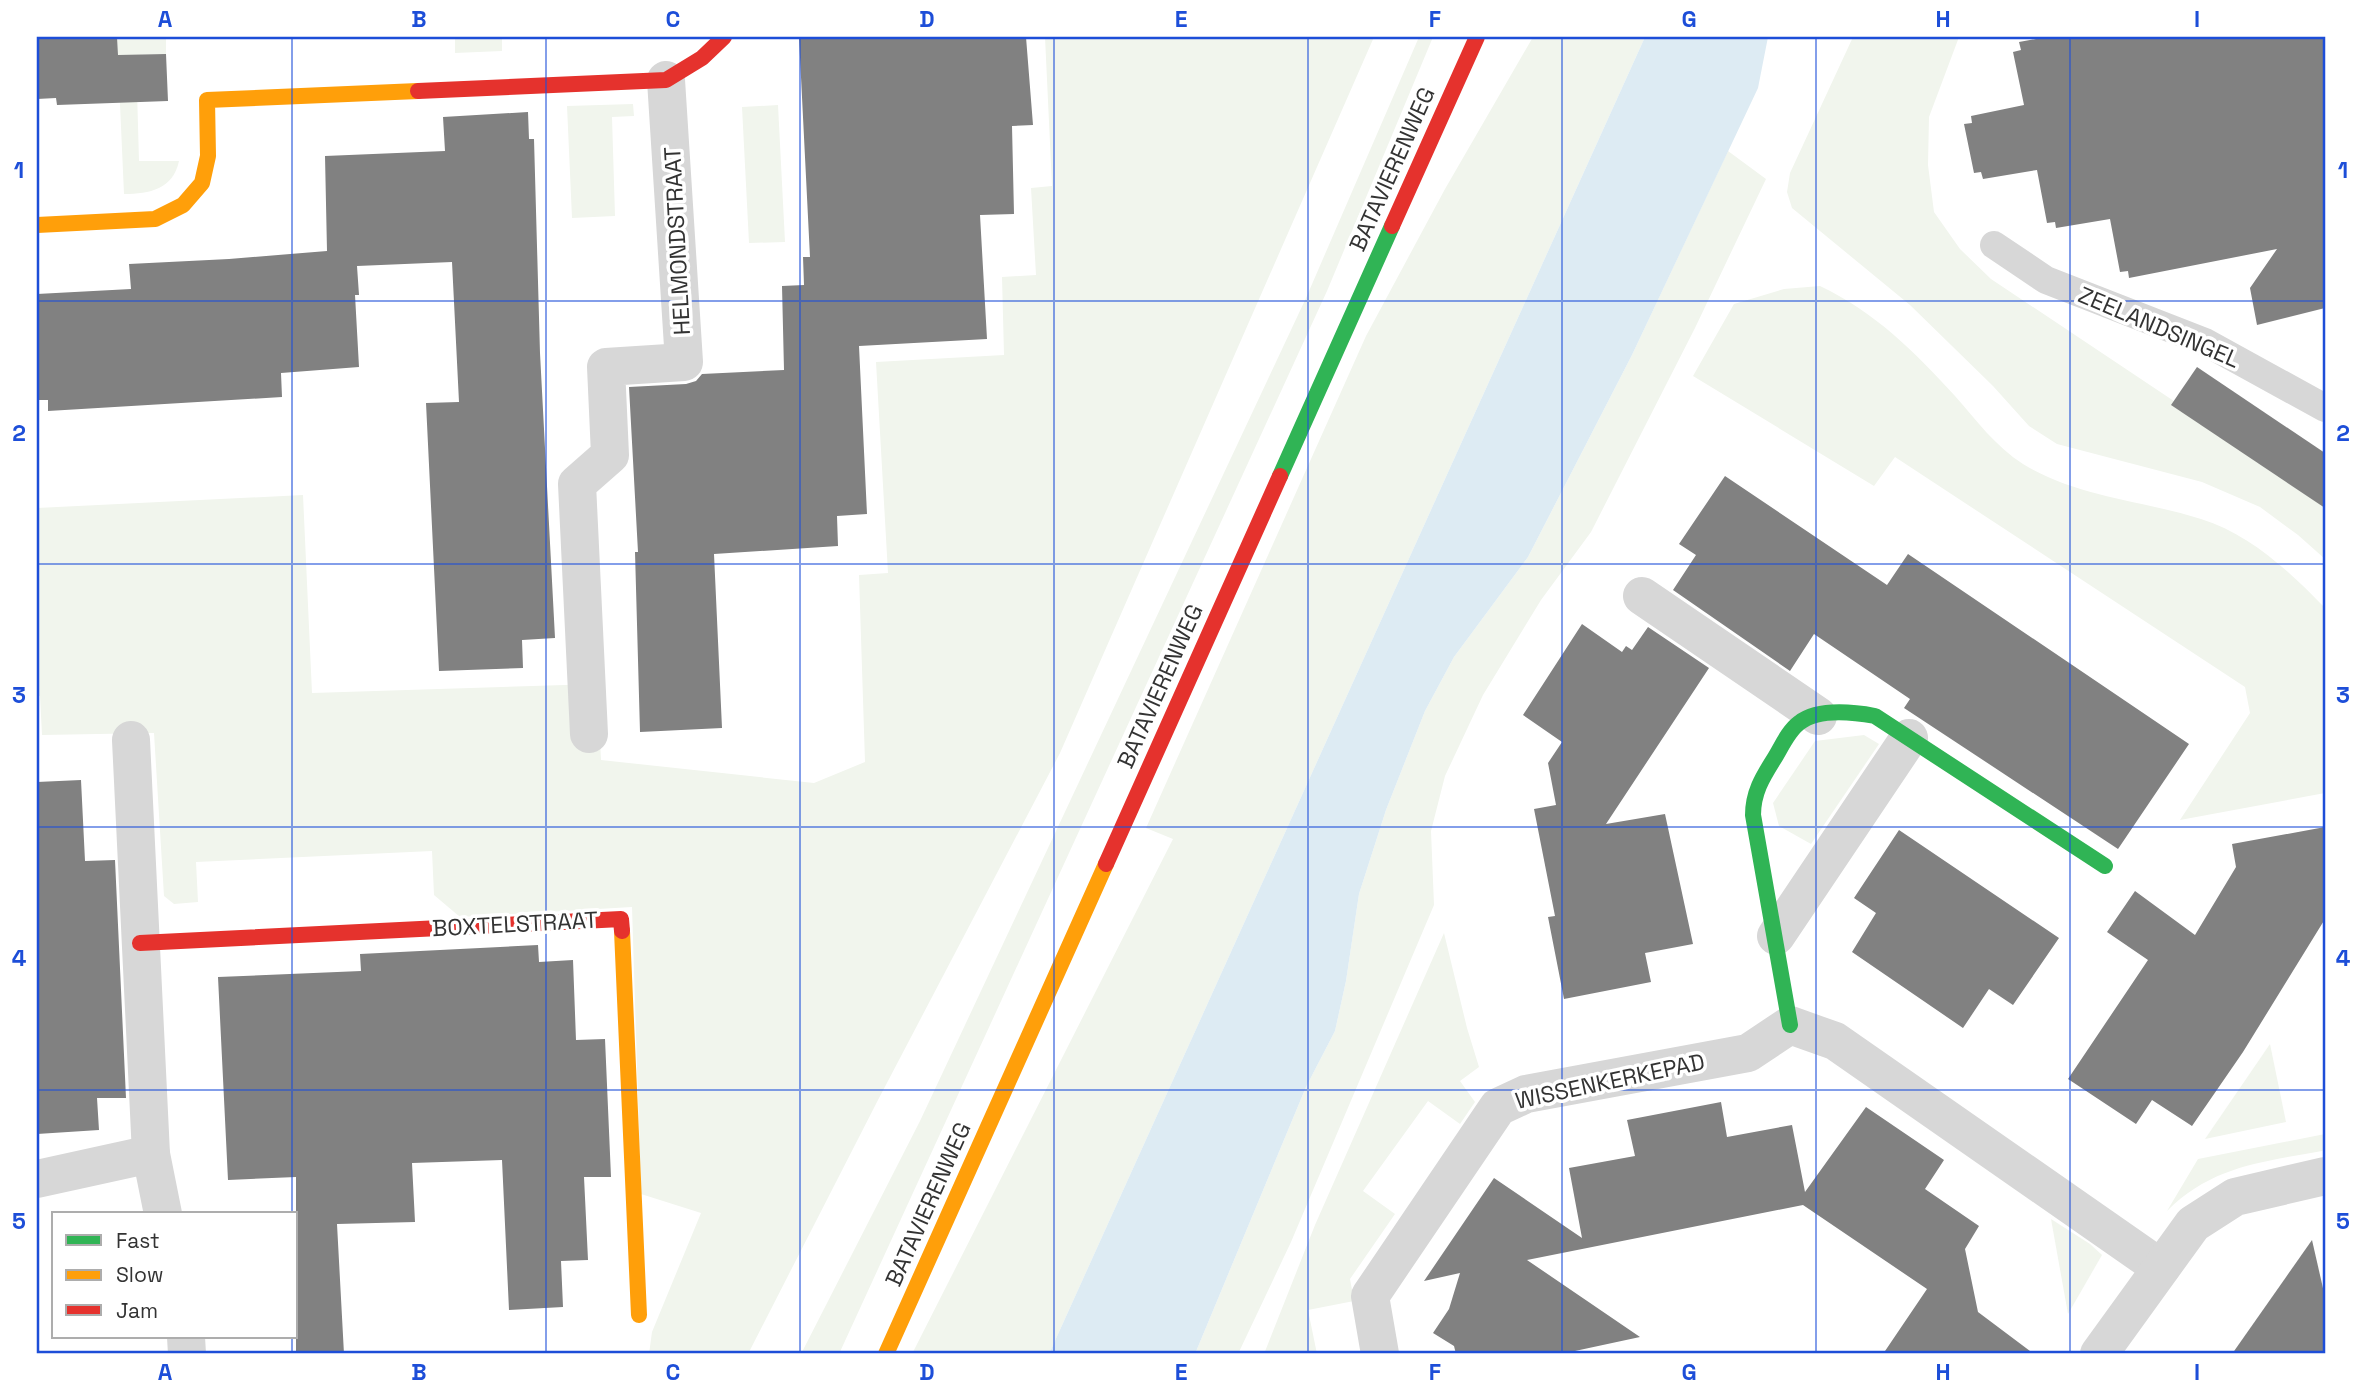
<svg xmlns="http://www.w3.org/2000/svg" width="2362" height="1391" font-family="'Space Grotesk',sans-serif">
  <rect width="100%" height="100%" fill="#fff"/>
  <g fill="#f1f5ed">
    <path d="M 117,37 L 166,37 L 166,54 L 136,55 L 139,161 L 179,161 C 173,189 150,194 124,194 Z"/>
    <polygon points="455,37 502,37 502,51 455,53"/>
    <polygon points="1045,37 1374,37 1060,753 878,1100 748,1354 649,1354 652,1332 701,1213 641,1194 632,907 460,917 434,895 432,851 196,862 198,902 174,904 164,896 154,733 42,735 40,696 37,696 37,508 303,495 312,693 597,684 601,760 814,783 865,762 859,575 888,573 876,362 1004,355 1002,277 1036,275 1031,188 1052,186"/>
    <polygon points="1419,37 1433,37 1327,291 839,1354 801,1354 920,1121 1306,298"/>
    <polygon points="1533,37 1645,37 1049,1354 912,1354 1173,839 1146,828 1366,336 1445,189"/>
    <polygon points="1853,37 1959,37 1929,117 1928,165 1934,212 1960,249 1991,279 2325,502 2325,559 2298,535 2260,507 2202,482 2057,444 2029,426 1993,386 1910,305 1792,208 1787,192 1790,173"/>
    <polygon points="633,104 634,116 612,117 615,216 572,218 567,106"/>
    <polygon points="778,105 785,242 749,243 742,107"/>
    <polygon points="1728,151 1766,179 1695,328 1591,532 1541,600 1483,695 1445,776 1431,831 1434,905 1291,1242 1238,1354 1195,1354 1306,1087 1335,1031 1346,981 1359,894 1386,810 1425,711 1454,657 1528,557 1632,355"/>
    <path d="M 1820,286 C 1875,312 1915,352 1955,396 C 1976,420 1996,447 2023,464 C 2077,497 2141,500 2201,519 C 2250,534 2290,572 2325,608 L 2325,793 L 2180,820 L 2250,713 L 2245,687 L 1895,457 L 1874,486 L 1693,376 L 1734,304 L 1784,289 Z"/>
    <polygon points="1864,735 1879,744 1811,844 1779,826 1773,803 1815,741"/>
    <polygon points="1444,933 1467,1028 1479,1067 1460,1081 1475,1102 1460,1124 1428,1101 1363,1191 1395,1214 1350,1279 1354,1301 1308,1310 1317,1354 1264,1354 1315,1225"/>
    <polygon points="2270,1044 2286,1122 2205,1139"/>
    <path d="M 2325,1134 L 2325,1149 L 2322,1151 C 2262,1162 2212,1166 2167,1211 L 2198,1159 Z"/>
    <polygon points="2051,1219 2090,1244 2102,1255 2068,1314"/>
  </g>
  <polygon fill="#ddebf3" points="1645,37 1768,37 1758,88 1632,355 1528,557 1454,657 1425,711 1386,810 1359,894 1346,981 1335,1031 1306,1087 1195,1354 1049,1354"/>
  <g fill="#818181">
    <polygon points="37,37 117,37 118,55 166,54 168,101 57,105 56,98 37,99"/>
    <polygon points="799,37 1026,37 1033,125 1012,126 1014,214 980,215 987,339 859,346 867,514 837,516 838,546 714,554 722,728 640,732 635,552 638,552 629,387 686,384 696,381 702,374 784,370 782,286 804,285 803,257 810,257"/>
    <polygon points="2047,37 2325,37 2325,308 2257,325 2250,288 2277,249 2129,278 2128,271 2120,272 2110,219 2056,228 2055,222 2047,223 2037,170 1983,179 1981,172 1974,173 1964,124 1972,123 1971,116 2024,105 2013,52 2021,50 2019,42"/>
    <polygon points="528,112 529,139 534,139 540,353 555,638 522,640 523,668 439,671 426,403 459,402 452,262 357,266 359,295 355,295 359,367 281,373 282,397 48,411 48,400 37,400 37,294 131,289 129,264 229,259 327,251 325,156 445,151 443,117"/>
    <polygon points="2197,367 2325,453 2325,508 2171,405"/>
    <polygon points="1725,476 1887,585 1908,554 2189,744 2118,849 1904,708 1910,699 1814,634 1790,671 1673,590 1696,555 1679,544"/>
    <polygon points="1582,624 1622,652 1626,646 1632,650 1648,627 1709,668 1606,824 1665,814 1693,944 1645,953 1651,982 1564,999 1548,917 1555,916 1534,809 1556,805 1548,763 1562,742 1523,715"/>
    <polygon points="81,780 85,861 115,860 126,1098 97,1098 99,1130 37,1134 37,782"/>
    <polygon points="2325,827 2325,919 2243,1052 2192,1126 2152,1100 2136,1124 2068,1079 2148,960 2107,932 2135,891 2195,935 2236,867 2232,844"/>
    <polygon points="1899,830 2059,938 2013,1005 1989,989 1963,1028 1852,952 1876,913 1854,898"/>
    <polygon points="538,945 539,962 573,960 576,1040 605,1039 611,1177 584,1177 588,1260 561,1261 563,1307 509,1310 502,1160 412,1163 415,1222 337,1224 344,1354 296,1354 296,1177 228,1180 218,977 361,971 360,954"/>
    <polygon points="1721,1102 1727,1137 1792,1125 1805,1192 1866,1107 1944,1160 1925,1189 1979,1226 1965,1249 1978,1312 2034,1354 1883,1354 1927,1289 1803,1205 1527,1260 1640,1337 1561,1354 1456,1354 1454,1346 1433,1333 1449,1309 1460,1273 1424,1281 1494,1178 1582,1238 1569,1168 1635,1156 1627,1120"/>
    <polygon points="2312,1240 2325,1297 2325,1354 2232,1354"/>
  </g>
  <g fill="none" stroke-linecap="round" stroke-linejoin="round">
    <polyline stroke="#d7d7d7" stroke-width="28" points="1994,245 2046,280 2205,342 2325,408"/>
    <g stroke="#d7d7d7" stroke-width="38">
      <polyline points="1642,596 1818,716"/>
      <polyline points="589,734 577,484 610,455 606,367 684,362 666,80"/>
      <polyline points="131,740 151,1154"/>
      <polyline points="1776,936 1909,738"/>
      <polyline points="37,1179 151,1154 163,1214"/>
      <polyline points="186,1337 187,1354"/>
      <polyline points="1380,1354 1370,1296 1498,1107 1526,1094 1748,1053 1790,1025 1835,1041 2161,1268"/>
      <polyline points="2099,1354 2193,1224 2235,1197 2325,1176"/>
    </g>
    <g stroke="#30b455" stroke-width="16">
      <polyline points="1280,476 1392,226"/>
      <path d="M 1790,1025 L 1753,815 C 1753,793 1762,778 1774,759 C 1781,748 1788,731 1799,723 C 1818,708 1853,712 1875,716 L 2105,866"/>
    </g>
    <g stroke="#ff9f0a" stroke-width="16">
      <polyline points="37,225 155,219 183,205 202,183 208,156 207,100 418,91"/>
      <polyline points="622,931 639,1315"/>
      <polyline points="886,1354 1106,864"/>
    </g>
    <g stroke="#e5322d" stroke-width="16">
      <polyline points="418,91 666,80 702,58 724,37"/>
      <polyline points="1392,226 1477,37"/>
      <polyline points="1106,864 1280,476"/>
      <polyline points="140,943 621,919 622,931"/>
    </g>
  </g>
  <path fill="none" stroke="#1d4ed8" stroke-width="2" stroke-opacity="0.55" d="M 292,37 L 292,1214M 546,37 L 546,1354M 800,37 L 800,1354M 1054,37 L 1054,1354M 1308,37 L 1308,1354M 1562,37 L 1562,1354M 1816,37 L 1816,1354M 2070,37 L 2070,1354M 37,301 L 2325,301M 37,564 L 2325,564M 37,827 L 2325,827M 37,1090 L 2325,1090M 292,1337 L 292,1354"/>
  <g text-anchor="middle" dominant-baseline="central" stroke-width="7" stroke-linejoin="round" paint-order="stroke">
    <g font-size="23" fill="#333" stroke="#fff">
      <text transform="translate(1392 169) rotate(-66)">BATAVIERENWEG</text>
      <text transform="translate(677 241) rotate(-93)">HELMONDSTRAAT</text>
      <text transform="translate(2159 327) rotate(23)">ZEELANDSINGEL</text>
      <text transform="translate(1160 686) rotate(-66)">BATAVIERENWEG</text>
      <text transform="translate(515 924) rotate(-3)">BOXTELSTRAAT</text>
      <text transform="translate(1610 1081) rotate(-12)">WISSENKERKEPAD</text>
      <text transform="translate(928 1204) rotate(-66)">BATAVIERENWEG</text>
    </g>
  </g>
  <rect width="2362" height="1391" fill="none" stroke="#ffffff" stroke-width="77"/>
  <rect x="52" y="1212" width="245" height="126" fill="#ffffff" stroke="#adadad" stroke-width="2"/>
  <rect x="66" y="1235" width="35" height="10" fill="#30b455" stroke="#adadad" stroke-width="2"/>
  <text x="116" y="1248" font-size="21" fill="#333333">Fast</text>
  <rect x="66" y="1270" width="35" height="10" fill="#ff9f0a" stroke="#adadad" stroke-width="2"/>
  <text x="116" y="1282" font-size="21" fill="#333333">Slow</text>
  <rect x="66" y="1305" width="35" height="10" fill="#e5322d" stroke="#adadad" stroke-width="2"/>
  <text x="116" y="1318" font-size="21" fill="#333333">Jam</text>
  <rect x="38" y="38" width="2286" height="1314" fill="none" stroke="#1d4ed8" stroke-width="2.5"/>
  <g font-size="23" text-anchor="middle" font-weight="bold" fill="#1d4ed8">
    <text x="165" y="27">A</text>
    <text x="419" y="27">B</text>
    <text x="673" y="27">C</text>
    <text x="927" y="27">D</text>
    <text x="1181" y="27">E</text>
    <text x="1435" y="27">F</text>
    <text x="1689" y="27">G</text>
    <text x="1943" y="27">H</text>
    <text x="2197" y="27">I</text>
    <text x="19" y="178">1</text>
    <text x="2343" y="178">1</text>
    <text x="19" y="441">2</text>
    <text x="2343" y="441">2</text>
    <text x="19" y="703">3</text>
    <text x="2343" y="703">3</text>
    <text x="19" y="966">4</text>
    <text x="2343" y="966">4</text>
    <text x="19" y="1229">5</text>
    <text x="2343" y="1229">5</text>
    <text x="165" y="1380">A</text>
    <text x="419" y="1380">B</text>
    <text x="673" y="1380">C</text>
    <text x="927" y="1380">D</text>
    <text x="1181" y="1380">E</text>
    <text x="1435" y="1380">F</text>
    <text x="1689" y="1380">G</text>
    <text x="1943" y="1380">H</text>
    <text x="2197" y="1380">I</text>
  </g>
</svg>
